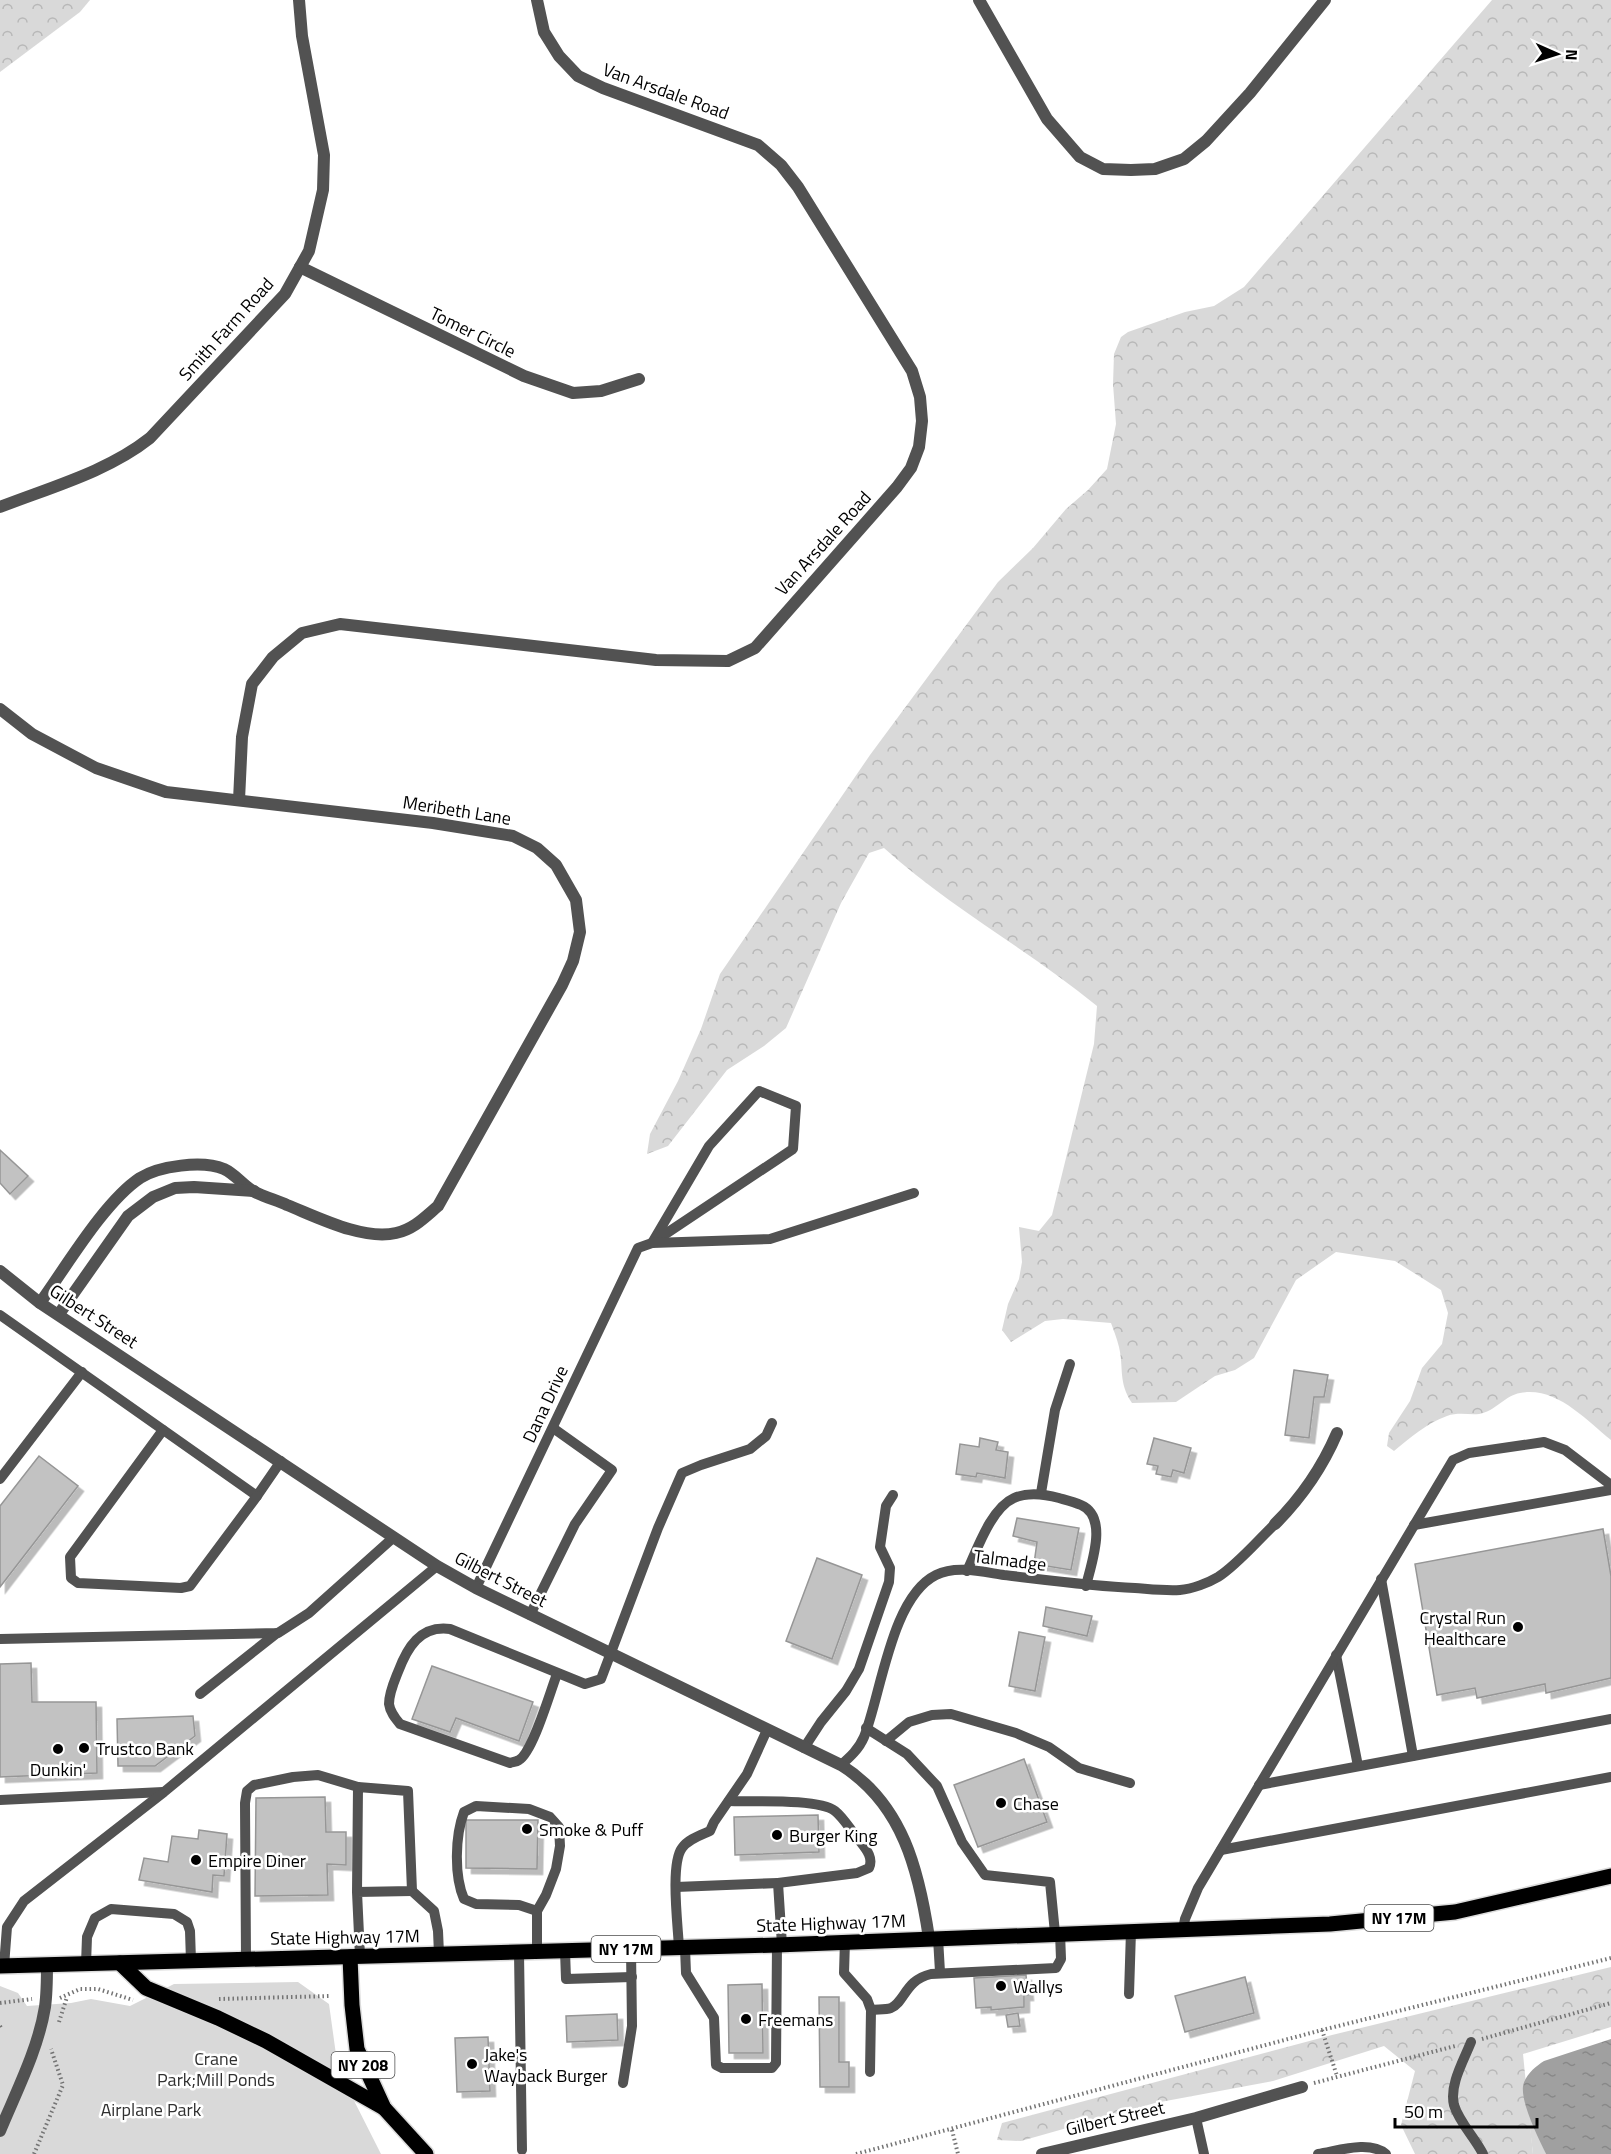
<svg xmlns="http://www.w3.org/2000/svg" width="1611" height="2154" font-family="'Titillium Web',sans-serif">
  <defs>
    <pattern id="forest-crowns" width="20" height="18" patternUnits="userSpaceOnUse" patternTransform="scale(1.5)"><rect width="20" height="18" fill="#d9d9d9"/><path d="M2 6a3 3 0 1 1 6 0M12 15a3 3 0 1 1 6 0" fill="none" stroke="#b8b8b8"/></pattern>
    <pattern id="water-ripples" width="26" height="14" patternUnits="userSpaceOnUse" patternTransform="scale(1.5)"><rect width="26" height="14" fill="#a0a0a0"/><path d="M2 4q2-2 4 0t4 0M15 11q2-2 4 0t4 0" fill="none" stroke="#888"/></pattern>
    <filter id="shadow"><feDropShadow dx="5.5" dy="5.5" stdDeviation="0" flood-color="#0004"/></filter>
  </defs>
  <rect width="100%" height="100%" fill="#fff"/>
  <g fill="#d9d9d9">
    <polygon points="298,1982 329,2004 338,2069 381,2154 0,2154 0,1986 18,1993 27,2006 71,2003 91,1999 130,2006 174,1984"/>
    <polygon points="1528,2111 1546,2154 1533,2154"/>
  </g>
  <g fill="url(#forest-crowns)">
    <polygon points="0,0 90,0 80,12 0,72"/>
    <path d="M 1492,0 L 1611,0 L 1611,1440 C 1586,1420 1556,1386 1520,1393 C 1506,1395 1494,1412 1479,1414 C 1469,1415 1458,1412 1447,1416 C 1427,1423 1410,1438 1394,1451 L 1387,1446 L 1389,1433 L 1410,1401 L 1422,1368 L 1442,1344 L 1448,1313 L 1441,1290 L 1395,1261 L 1336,1252 L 1296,1280 L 1254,1358 L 1235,1370 L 1215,1376 L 1176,1402 L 1132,1403 C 1118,1382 1124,1369 1119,1347 C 1117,1339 1114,1331 1111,1323 L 1063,1319 L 1045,1321 L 1011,1342 L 1002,1330 L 1008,1304 L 1019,1279 L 1022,1262 L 1019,1227 L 1039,1231 L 1052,1215 L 1094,1044 L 1097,1006 C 1029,950 950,908 884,848 L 869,853 L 841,903 L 786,1028 L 764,1046 L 727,1070 L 668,1146 L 647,1154 L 650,1134 L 678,1081 L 701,1029 L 720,974 L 870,755 L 998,582 L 1033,548 L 1066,509 L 1088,490 L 1107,469 L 1116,424 L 1113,384 L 1114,354 L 1121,337 L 1128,332 L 1185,312 L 1214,306 L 1244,287 Z"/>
    <polygon points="1611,1967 1611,2027 1523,2054 1533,2154 1415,2154 1401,2125 1415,2071 1384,2046 1273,2081 1155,2103 1021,2141 997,2140 1002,2123 1332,2035"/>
  </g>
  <path fill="url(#water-ripples)" d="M 1611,2039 L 1611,2154 L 1546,2154 C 1538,2137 1521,2104 1523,2086 C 1525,2075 1536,2066 1544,2061 Z"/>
  <g fill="#c2c2c2" stroke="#969696" stroke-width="1.5" filter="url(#shadow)">
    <polygon points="0,1150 28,1176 10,1194 0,1183"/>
    <polygon points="1294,1370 1328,1375 1324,1397 1314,1397 1309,1438 1285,1435"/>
    <polygon points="980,1438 998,1442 996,1450 1008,1452 1005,1478 977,1473 976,1477 956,1474 960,1444 979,1447"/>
    <polygon points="1154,1438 1191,1448 1184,1473 1173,1470 1171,1477 1156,1474 1158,1466 1147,1464"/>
    <polygon points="39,1456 78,1486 0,1587 0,1506"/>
    <polygon points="1017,1518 1079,1528 1071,1570 1034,1564 1037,1542 1013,1536"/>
    <polygon points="1603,1529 1611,1576 1611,1678 1546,1693 1545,1684 1477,1698 1475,1688 1437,1695 1415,1564"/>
    <polygon points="817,1558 862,1575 832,1659 786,1641"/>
    <polygon points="1046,1607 1092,1616 1087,1636 1043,1626"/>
    <polygon points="1019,1632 1045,1637 1035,1691 1009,1686"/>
    <polygon points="31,1663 32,1702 96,1702 97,1773 0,1777 0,1664"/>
    <polygon points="432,1666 533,1702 519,1741 456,1718 450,1732 412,1719"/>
    <polygon points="193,1716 195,1736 155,1766 118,1766 117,1719"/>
    <polygon points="1024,1759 1047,1822 978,1847 954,1785"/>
    <polygon points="325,1797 326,1832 346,1832 346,1865 327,1864 328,1895 255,1896 256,1798"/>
    <polygon points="818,1815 819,1852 735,1855 734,1817"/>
    <polygon points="466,1820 538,1820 537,1869 466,1868"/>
    <polygon points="199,1830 227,1834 224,1876 213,1875 212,1892 139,1880 144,1858 168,1862 172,1836 198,1839"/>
    <polygon points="1026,1975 1028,1995 1024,1995 1024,2007 991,2010 991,2007 976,2008 974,1978"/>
    <polygon points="1245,1977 1254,2013 1185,2032 1175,1996"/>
    <polygon points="762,1984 763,2053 729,2053 728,1985"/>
    <polygon points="819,1997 839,1997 839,2062 849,2062 849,2087 820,2087"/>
    <polygon points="1018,2013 1020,2026 1008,2027 1006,2015"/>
    <polygon points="617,2014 618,2040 567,2042 566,2016"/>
    <polygon points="488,2037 490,2091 457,2092 455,2038"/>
  </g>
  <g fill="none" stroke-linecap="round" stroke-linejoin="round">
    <g stroke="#dbdbdb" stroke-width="18">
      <g id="primary">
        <polyline points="350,1957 352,2005 357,2049 384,2108 426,2154"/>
        <polyline points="120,1963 146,1988 218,2018 266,2041 384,2108"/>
        <polyline points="0,1966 777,1945 1330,1924 1455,1912 1611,1876"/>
      </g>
    </g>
    <g stroke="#747474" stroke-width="4" stroke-dasharray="1.5 3" stroke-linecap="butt">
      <polyline points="60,1998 80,1989 98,1989 133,2000"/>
      <polyline points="219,1999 329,1996"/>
      <polyline points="0,2003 32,1999"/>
      <polyline points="59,2022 67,1997"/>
      <polyline points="0,2026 1,2028"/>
      <polyline points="1322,2030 1337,2076"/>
      <polyline points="1482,2039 1611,2003"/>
      <polyline points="1314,2083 1455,2046"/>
      <polyline points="952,2130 958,2154"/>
      <polyline points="34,2154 63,2085 51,2049"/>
      <polyline points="856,2154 1322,2030 1611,1958"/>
    </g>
    <g stroke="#525252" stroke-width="10">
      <polygon points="759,1091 796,1106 793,1149 652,1243 709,1146"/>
      <polyline points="0,1315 257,1496 281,1461"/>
      <polyline points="163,1430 70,1557 71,1578 78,1583 181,1588 190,1586 257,1496"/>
      <polyline points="0,1479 82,1372"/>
      <polyline points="1041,1493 1055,1410 1070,1364"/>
      <polyline points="1414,1525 1611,1490"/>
      <path d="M 967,1571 C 977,1550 991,1508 1014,1498 C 1028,1492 1044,1494 1059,1498 C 1066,1500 1074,1502 1081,1505 C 1109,1517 1091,1564 1086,1586"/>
      <polyline points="1381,1579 1413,1756"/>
      <polyline points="476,1588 638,1248 652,1243 770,1239 914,1193"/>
      <polyline points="530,1615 575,1524 612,1470 553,1428"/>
      <polyline points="0,1639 278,1633 309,1613 394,1537"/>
      <polyline points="1336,1655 1358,1766"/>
      <path d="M 557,1674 C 550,1692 533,1752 519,1760 C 516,1762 513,1762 510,1763 L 400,1724 C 395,1718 390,1712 389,1704 C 389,1693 394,1682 398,1672 C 407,1648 420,1625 450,1629 L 585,1684 L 601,1679 L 658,1528 L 682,1473 L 701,1465 L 750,1449 L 766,1436 L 772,1423"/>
      <polyline points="200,1694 277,1633"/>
      <polyline points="866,1728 907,1754 937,1786 962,1842 985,1875 1050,1882 1055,1933"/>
      <polyline points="886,1741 909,1722 932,1715 951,1714 1016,1733 1049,1747 1079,1768 1130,1783"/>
      <polyline points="804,1748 821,1722 846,1691 859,1669 889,1582 890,1568 880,1547 886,1506 893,1495"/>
      <path d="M 841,1765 C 850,1757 859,1749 864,1737 C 881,1695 891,1597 936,1575 C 956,1565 983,1572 1004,1575 C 1047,1580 1090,1586 1135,1588 C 1149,1589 1165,1591 1180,1590 C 1192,1589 1208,1583 1218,1577 C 1237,1565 1258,1540 1275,1524"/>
      <polyline points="1259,1785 1611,1719"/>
      <polyline points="0,1800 163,1792"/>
      <path d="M 729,1801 C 751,1802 818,1798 835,1811 C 844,1818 851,1831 859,1840 C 865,1848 874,1857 869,1868 L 857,1873 L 778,1883"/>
      <polyline points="1221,1850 1611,1777"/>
      <polyline points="676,1887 778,1883 782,1945"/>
      <polyline points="412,1891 434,1911 438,1931 439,1954"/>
      <polyline points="357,1892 412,1891 408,1791 358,1787 357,1892 360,1956"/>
      <polyline points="1183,1930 1185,1919 1198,1888 1453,1460 1469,1453 1544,1442 1565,1450 1611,1485"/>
      <polyline points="938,1938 940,1972"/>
      <polyline points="845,1941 844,1973 867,1999 871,2010 870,2072"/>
      <path d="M 679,1948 C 678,1926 670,1864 682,1848 C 688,1839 701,1835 710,1831 L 714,1822 L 747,1774 L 767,1730"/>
      <polyline points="685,1948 686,1973 714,2018 716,2065 722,2068 772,2068 776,2063 777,1945"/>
      <polyline points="565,1951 566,1979 632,1977"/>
      <path d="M 537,1952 L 537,1911 L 546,1895 L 556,1869 L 560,1846 L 559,1827 L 550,1817 L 529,1809 L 476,1806 L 464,1812 C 455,1836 454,1876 464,1899 L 476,1904 L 519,1905 L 537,1911"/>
      <polyline points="519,1953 522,2150"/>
      <polyline points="246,1959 245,1803 247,1791 254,1785 293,1777 318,1775 358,1787"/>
      <polyline points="86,1964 87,1937 95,1918 111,1909 174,1914 187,1922 190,1931 191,1961"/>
      <polyline points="4,1966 7,1927 24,1901 164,1792 437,1566"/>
      <polyline points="1129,1994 1131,1931"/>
      <path d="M 871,2010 C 877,2009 885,2010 891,2008 C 905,2002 905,1980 931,1974 L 1056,1968 L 1061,1959 L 1060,1933"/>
      <path d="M 1471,2042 C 1464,2060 1449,2085 1454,2105 C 1459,2122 1475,2138 1483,2154"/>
      <polyline points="623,2083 632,2026 631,1949"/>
      <polyline points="1196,2118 1204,2154"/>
      <path d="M 1318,2154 C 1338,2151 1369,2140 1386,2154"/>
    </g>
    <g stroke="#525252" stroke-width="12">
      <polyline points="979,0 1047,119 1080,157 1103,169 1131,170 1155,169 1184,159 1206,141 1250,93 1325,0"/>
      <polyline points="300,267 524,376 573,393 601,391 639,379"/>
      <path d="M 0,507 C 51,487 107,472 150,438 L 285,294 L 309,251 L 323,190 L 324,155 L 302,36 L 299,0"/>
      <path d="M 0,709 L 32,734 L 96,768 L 166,792 L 433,823 L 513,836 L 537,848 L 556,865 L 576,900 L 580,932 L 573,961 L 562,985 L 438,1206 C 425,1217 414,1229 396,1233 C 364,1241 317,1217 287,1205 C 276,1200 264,1197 253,1191 C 243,1185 235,1174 224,1169 C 202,1160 159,1166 140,1178 C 104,1202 66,1267 40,1303"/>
      <polyline points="239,800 242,737 252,684 273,657 302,633 340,624 656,660 728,661 755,648 897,487 911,468 919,447 922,421 920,397 912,371 798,187 781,165 758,145 603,88 578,76 559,56 544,32 537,0"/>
      <polyline points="59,1314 128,1216 153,1197 175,1188 194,1187 254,1191"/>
      <path d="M 1275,1524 C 1302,1497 1322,1468 1337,1433"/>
      <path d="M 0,2131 C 16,2092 38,2050 45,2007 C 47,1993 47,1978 47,1964"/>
      <polyline points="1042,2154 1196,2118 1302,2087"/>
    </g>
    <path stroke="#525252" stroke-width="12" d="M 0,1271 L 40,1303 L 437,1566 L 476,1588 L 841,1765 C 903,1804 919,1871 929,1938"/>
    <use href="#primary" stroke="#000" stroke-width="15"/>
  </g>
  <g fill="#000" stroke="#fff" stroke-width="2">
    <circle cx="1518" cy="1627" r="6"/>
    <circle cx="84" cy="1748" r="6"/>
    <circle cx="58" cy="1749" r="6"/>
    <circle cx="1001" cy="1803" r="6"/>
    <circle cx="527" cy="1829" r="6"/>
    <circle cx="777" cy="1835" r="6"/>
    <circle cx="196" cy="1860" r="6"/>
    <circle cx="1001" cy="1986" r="6"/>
    <circle cx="746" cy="2019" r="6"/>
    <circle cx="472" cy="2064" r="6"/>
  </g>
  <g text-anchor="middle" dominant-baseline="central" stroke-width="5" stroke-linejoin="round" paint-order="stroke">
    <g fill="#fff" stroke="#4c4c4c" stroke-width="1.5">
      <rect x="1364.5" y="1905" width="69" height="26" rx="4.5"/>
      <rect x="591.5" y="1936" width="69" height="26" rx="4.5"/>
      <rect x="331.5" y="2052" width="63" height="26" rx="4.5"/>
    </g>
    <g font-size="16" font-weight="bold" fill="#000">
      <text x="1399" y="1918">NY 17M</text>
      <text x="626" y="1949">NY 17M</text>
      <text x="363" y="2065">NY 208</text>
    </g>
    <g font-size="18" fill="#000" stroke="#fff">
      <text transform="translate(666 91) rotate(20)">Van Arsdale Road</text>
      <text transform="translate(226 329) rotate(-48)">Smith Farm Road</text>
      <text transform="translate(473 332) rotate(26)">Tomer Circle</text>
      <text transform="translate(823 543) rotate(-48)">Van Arsdale Road</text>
      <text transform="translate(457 810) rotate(9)">Meribeth Lane</text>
      <text transform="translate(94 1316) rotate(33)">Gilbert Street</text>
      <text transform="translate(545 1404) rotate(-65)">Dana Drive</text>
      <text transform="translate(1010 1560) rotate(7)">Talmadge</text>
      <text transform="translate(501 1579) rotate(27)">Gilbert Street</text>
      <text transform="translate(831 1923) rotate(-2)">State Highway 17M</text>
      <text transform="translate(345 1937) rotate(-1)">State Highway 17M</text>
      <text transform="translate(1115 2118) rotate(-13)">Gilbert Street</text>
    </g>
    <g font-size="18" fill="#000" stroke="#fff" text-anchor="start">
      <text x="1506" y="1617" text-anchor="end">Crystal Run<tspan x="1506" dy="21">Healthcare</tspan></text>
      <text x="96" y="1748">Trustco Bank</text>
      <text x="58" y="1769" text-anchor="middle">Dunkin'</text>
      <text x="1013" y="1803">Chase</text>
      <text x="539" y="1829">Smoke &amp; Puff</text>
      <text x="789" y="1835">Burger King</text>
      <text x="208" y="1860">Empire Diner</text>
      <text x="1013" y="1986">Wallys</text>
      <text x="758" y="2019">Freemans</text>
      <text x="484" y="2054">Jake's<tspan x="484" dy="21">Wayback Burger</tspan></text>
    </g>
    <g font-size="18" fill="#303030" stroke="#fff">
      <text x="216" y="2058">Crane<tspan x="216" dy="21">Park;Mill Ponds</tspan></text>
      <text x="151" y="2109">Airplane Park</text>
    </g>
  </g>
  <g transform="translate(1557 54) rotate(93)" stroke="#ffffff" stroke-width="4.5" paint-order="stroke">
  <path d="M0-4.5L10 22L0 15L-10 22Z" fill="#000000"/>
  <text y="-9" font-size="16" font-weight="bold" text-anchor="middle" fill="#000000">N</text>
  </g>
  <path d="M1395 2118v9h142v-9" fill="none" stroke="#000000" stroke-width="3"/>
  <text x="1404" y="2118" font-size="18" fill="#000000" stroke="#ffffff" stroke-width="4.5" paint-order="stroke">50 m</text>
</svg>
